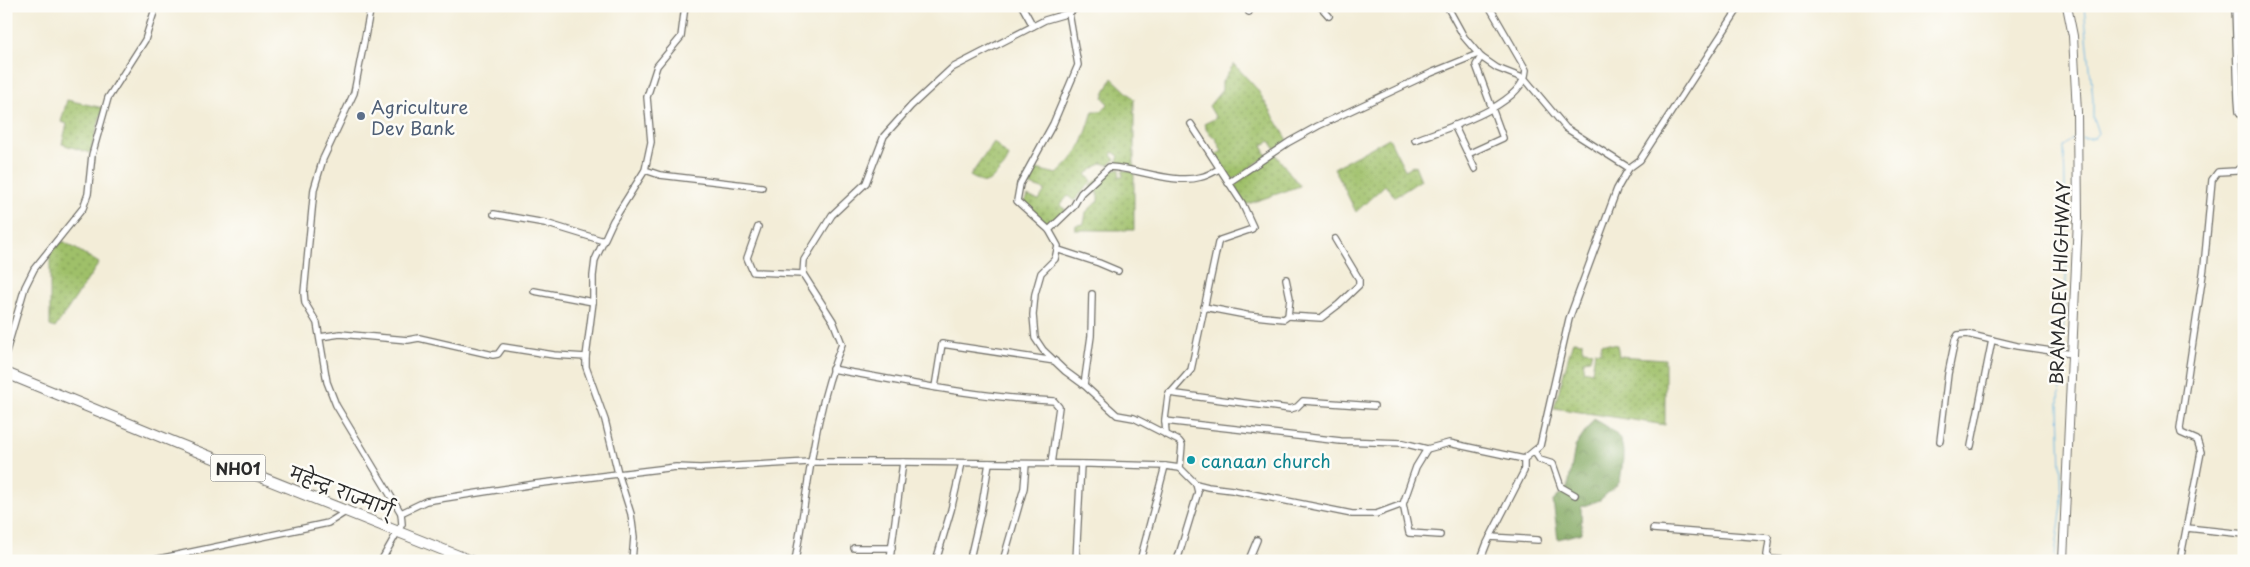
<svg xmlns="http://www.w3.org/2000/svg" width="2250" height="567" font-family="'Playpen Sans','Playpen Sans Deva',sans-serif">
  <defs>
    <pattern id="grass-dots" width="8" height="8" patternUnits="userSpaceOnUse" patternTransform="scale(1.25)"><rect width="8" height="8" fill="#9fc069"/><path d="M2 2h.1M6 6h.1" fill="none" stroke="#829c57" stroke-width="1.8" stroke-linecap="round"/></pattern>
    <pattern id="forest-crowns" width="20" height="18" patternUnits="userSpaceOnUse" patternTransform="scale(1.25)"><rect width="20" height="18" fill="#7fa65d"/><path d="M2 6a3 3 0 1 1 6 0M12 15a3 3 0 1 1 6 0" fill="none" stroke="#68874d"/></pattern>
  </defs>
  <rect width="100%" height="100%" fill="#fdfcf7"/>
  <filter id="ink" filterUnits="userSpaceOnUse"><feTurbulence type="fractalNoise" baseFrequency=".02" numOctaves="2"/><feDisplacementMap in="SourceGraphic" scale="10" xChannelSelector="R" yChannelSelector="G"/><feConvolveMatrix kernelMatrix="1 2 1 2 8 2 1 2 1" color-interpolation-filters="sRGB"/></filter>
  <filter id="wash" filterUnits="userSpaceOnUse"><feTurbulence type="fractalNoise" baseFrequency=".0096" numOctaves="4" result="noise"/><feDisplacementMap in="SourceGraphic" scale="20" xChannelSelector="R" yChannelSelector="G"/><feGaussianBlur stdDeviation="1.12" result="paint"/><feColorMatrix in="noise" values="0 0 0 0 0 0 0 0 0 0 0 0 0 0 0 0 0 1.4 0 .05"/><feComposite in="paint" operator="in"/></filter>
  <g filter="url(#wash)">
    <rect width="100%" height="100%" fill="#f3edd8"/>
    <g fill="url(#grass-dots)" stroke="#65764a">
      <polygon points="1234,64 1257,89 1288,140 1276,150 1270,141 1262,145 1267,156 1229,182 1212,157 1222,151 1216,139 1207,131 1204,124 1216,118 1209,106 1222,90 1222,82"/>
      <path d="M 1112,78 L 1134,99 L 1134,169 L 1115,166 L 1119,156 L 1113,152 L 1111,155 L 1115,160 L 1109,165 L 1102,163 L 1086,174 L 1092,181 L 1074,201 L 1068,196 L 1060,205 L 1066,210 L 1047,227 L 1023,205 L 1027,196 L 1039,200 L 1045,190 L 1024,183 L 1032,168 L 1057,174 C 1081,153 1084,140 1093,111 L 1101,111 L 1108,104 L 1103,97 Z"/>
      <polygon points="67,100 103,108 90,153 62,144 67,124 61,122"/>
      <polygon points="1389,138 1405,170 1415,165 1421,180 1395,197 1385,185 1356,212 1334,168"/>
      <path d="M 994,142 L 1009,157 C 1006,165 1003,168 997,174 C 985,186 986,185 970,176 Z"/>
      <polygon points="1275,154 1300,186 1245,205 1230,183"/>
      <polygon points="1111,169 1120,169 1119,177 1123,177 1123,170 1134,172 1134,230 1075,230 1076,225 1084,224 1086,212 1098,201 1098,193 1090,186"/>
      <polygon points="63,241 99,263 55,328 50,326 50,251"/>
      <polygon points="1573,341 1583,342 1583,350 1592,351 1590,359 1584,360 1583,370 1592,372 1595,351 1600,352 1602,343 1617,345 1619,356 1665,359 1665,425 1554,408"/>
    </g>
    <path fill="url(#forest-crowns)" stroke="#556844" d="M 1594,419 C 1628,437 1625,446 1620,482 L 1600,500 L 1581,507 L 1582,533 L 1558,539 L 1553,501 L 1568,487 L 1575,447 Z"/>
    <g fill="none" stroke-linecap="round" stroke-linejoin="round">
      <g stroke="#6bb5e4" stroke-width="1">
        <polyline points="2082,138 2094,138 2098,133 2093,118 2093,99 2084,6"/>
        <polyline points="2062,350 2067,262 2064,147 2073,138"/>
        <polyline points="2057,561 2055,555 2062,506 2059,404 2061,354"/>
      </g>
    </g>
  </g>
  <g filter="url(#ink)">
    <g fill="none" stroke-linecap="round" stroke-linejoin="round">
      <g stroke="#716f68" stroke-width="8">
        <g id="street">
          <polyline points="371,6 354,93 323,159 314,189 304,293 305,303 317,323 327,382 336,405 401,513 402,524 381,561"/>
          <polyline points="1022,6 1033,26"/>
          <polyline points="1320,6 1329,16"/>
          <polyline points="1447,6 1464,37 1481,57 1497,68 1525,79 1566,128 1629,168"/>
          <polyline points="2235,6 2238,99 2239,112 2244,118"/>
          <polyline points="1249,12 1251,6"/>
          <polyline points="1069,13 1078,65 1053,124 1020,184 1017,201 1049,230 1058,246 1055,259 1041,273 1035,294 1033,315 1035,338 1043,350 1065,371 1084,385 1117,415 1134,418 1179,441 1182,445 1180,468 1196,484 1208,487 1232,490 1352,514 1376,514 1403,504 1416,467 1427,449 1449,443 1524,459"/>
          <polyline points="1454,125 1475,169"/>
          <path d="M 1415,140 C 1444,129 1524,106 1526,70 L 1489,6"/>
          <polyline points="1468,154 1503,138 1476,65 1481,57"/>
          <polyline points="645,170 660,175 762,187"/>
          <polyline points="1228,183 1289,142 1318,126 1431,73 1478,54"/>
          <polyline points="494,214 545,223 604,241"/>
          <polyline points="758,227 747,258 753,272 803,274"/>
          <path d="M 1049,230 L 1073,207 L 1081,193 L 1109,167 C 1137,168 1174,185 1201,177 C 1207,176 1213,172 1219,169"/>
          <polyline points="1059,250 1099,263 1118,271"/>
          <polyline points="534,291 593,302"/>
          <polyline points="1204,307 1246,315 1284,319 1288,316 1290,298 1286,279"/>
          <polyline points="1288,316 1321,318 1338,305 1359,285 1359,279 1335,239"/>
          <polyline points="320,337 340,334 408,340 419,338 493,355 498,354 503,347 554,355 586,357"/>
          <polyline points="6,352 25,287 34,269 83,208 88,194 92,155 108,98 145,40 156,6"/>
          <path d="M 832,369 C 905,382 979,398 1054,401 L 1059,407 L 1051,464"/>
          <polyline points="1084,385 1091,336 1092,294"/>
          <polyline points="935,387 942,344 1055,361"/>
          <polyline points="1169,393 1290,409 1297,407 1303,401 1374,406"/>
          <polyline points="1165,421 1341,441 1403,443 1427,449"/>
          <polyline points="1166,435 1165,419 1168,396 1191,370 1218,243 1220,240 1252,229 1253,227 1242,203 1191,124"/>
          <polyline points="1940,441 1948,374 1955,340 1958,335 1967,334 2017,346 2072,354"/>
          <polyline points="1971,446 1992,340"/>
          <polyline points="1534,451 1540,460 1553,464 1561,487 1575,495"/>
          <polyline points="1403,504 1409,533 1440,535"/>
          <polyline points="401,513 426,501 535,484 676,467 700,468 809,462 903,462 1090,464 1165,466 1180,468"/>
          <polyline points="2187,528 2244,534"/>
          <polyline points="1653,529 1768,538 1769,542 1767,555 1771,559 1794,561"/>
          <polyline points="1490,537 1538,540"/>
          <polyline points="854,548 892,548"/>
          <polyline points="971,554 981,511 989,463"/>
          <polyline points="890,559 903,462"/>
          <polyline points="149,561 328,523 347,511"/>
          <polyline points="632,561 634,537 631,514 618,473 605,420 586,367 586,357 593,302 593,276 595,260 613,221 645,170 651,142 647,97 657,66 681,37 685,6"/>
          <path d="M 795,561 C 809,486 813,415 842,344 L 833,321 L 803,274 L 804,260 L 832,215 L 866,183 L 884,136 L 911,106 L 952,68 L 1045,20 L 1069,13 L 1079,6"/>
          <polyline points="936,561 951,510 962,463"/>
          <polyline points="1003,561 1024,488 1026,464"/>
          <polyline points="1076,561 1081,464"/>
          <polyline points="1140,561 1165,466"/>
          <polyline points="1177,561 1198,492 1196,484"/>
          <polyline points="1252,561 1250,557 1257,540"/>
          <polyline points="1480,561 1487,543 1524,471 1524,459 1540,446 1569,319 1617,189 1629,168 1640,160 1740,6"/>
          <polyline points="2180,561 2201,452 2197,440 2181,433 2180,428 2204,267 2212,180 2218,172 2236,171 2244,165"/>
        </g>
      </g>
      <g stroke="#716f68" stroke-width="10">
        <polyline id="secondary" points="2063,561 2078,219 2077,112 2073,36 2067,6"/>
      </g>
      <g stroke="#716f68" stroke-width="12">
        <polyline id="highway" points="6,373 176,443 471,561"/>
      </g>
      <use href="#street" stroke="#fff" stroke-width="5.5"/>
      <use href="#secondary" stroke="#fff" stroke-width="8"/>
      <use href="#highway" stroke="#fff" stroke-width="10"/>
    </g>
  </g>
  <circle fill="#5c6f8a" stroke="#fdfcf7" stroke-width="2" cx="361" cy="116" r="5"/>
  <circle fill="#0f9aa8" stroke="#fdfcf7" stroke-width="2" cx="1191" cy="460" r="5"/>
  <g text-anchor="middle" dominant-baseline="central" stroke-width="5" stroke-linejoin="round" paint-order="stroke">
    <rect fill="#fdfcf7" stroke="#6a6a68" stroke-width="1" x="210.5" y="454.5" width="55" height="27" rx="4"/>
    <g font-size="16" font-weight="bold" fill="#2b2b2b">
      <text x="238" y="468">NH01</text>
    </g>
    <g font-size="18" fill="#4e5e75" stroke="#fdfcf7" text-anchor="start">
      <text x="371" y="106">Agriculture<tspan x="371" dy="21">Dev Bank</tspan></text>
    </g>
    <g font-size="18" fill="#2b2b2b" stroke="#fdfcf7">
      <text transform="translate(2059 283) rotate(-88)">BRAMADEV HIGHWAY</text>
      <text transform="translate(342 491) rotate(21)">महेन्द्र राज्मार्ग्</text>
    </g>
    <g font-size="18" fill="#0d838f" stroke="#fdfcf7" text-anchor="start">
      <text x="1201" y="460">canaan church</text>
    </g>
  </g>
  <rect width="2250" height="567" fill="none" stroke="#fdfcf7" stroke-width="25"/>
</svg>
